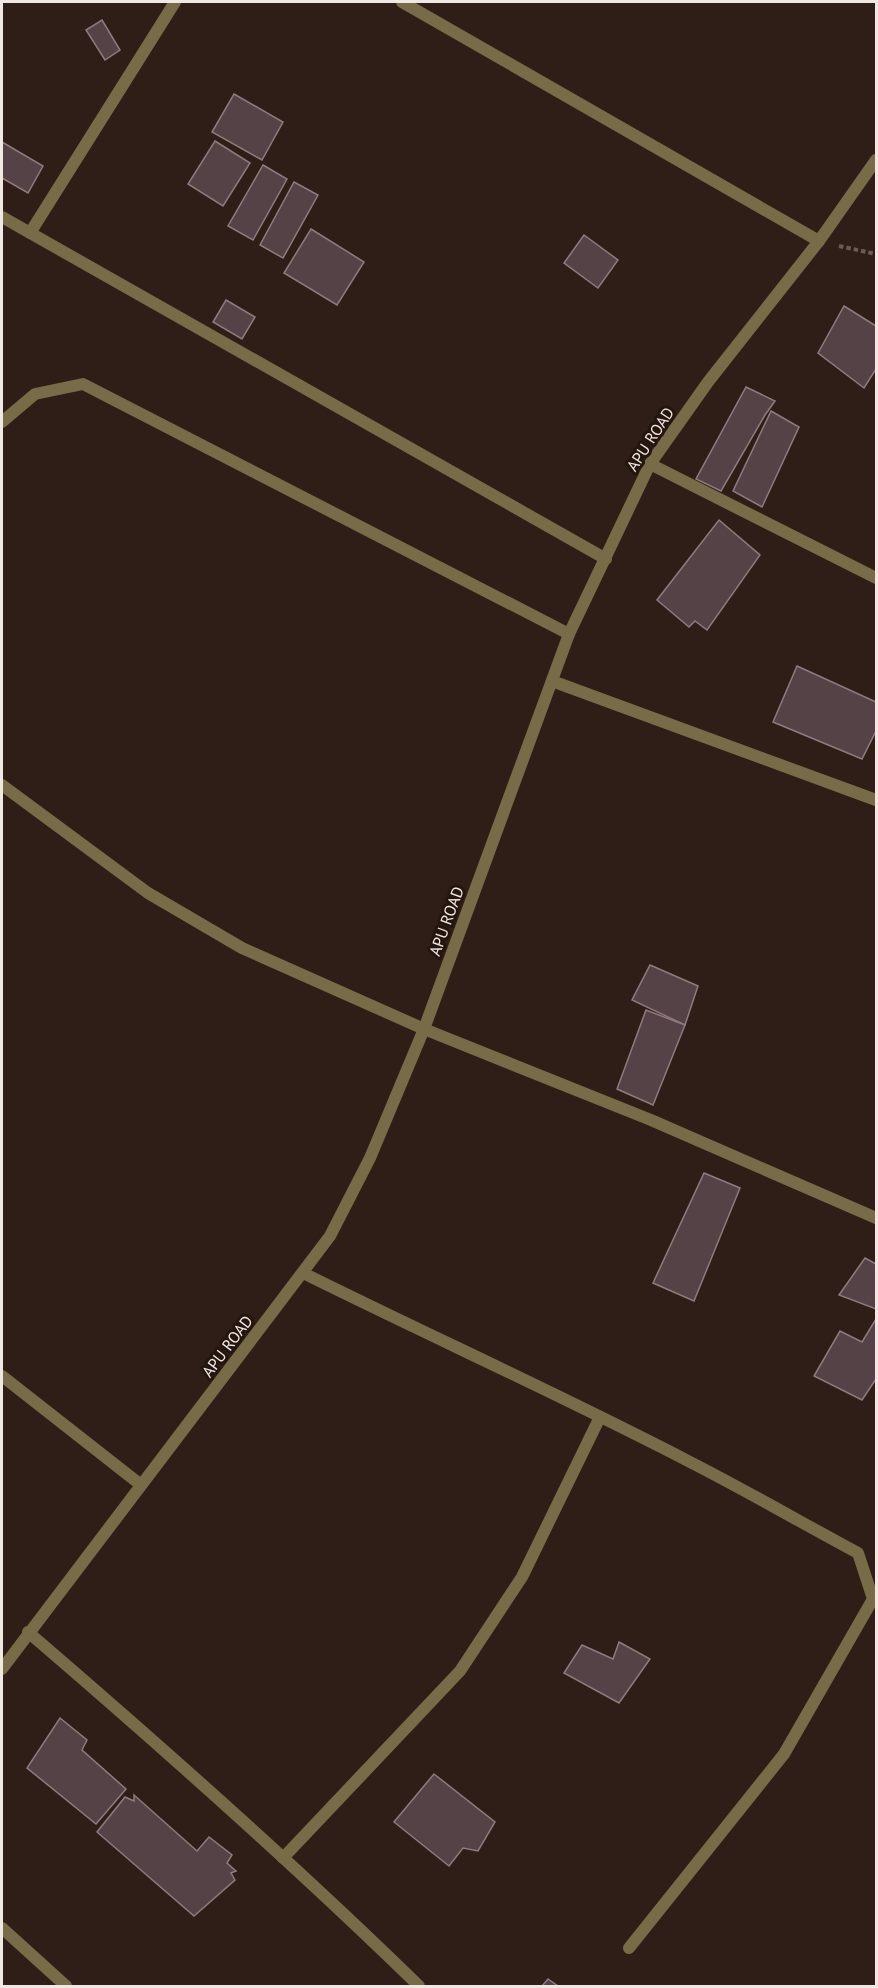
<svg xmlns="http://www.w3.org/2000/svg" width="878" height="1988" font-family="'PT Sans',sans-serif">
  <rect width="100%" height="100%" fill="#2f1e17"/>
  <g fill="#554247" stroke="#907a80" stroke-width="1.5">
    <polygon points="102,20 120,50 105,60 86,30"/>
    <polygon points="234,94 283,122 262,160 212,132"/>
    <polygon points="215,141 250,163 223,206 188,184"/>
    <polygon points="2,142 43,166 28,193 2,178"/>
    <polygon points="263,165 287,179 253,240 228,226"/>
    <polygon points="294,182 318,195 283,258 260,245"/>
    <polygon points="311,229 364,262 337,305 284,273"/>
    <polygon points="584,235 618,260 598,288 564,263"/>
    <polygon points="226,300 255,317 242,339 213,322"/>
    <polygon points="844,306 876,326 876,369 864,388 818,353"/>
    <polygon points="746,387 775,401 765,415 721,491 696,479"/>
    <polygon points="771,411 799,427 762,507 733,491"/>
    <polygon points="719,520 760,555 707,630 695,621 689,627 657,600"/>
    <polygon points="797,666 876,702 876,731 862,759 773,722"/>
    <polygon points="650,965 698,986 685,1025 632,1000"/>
    <polygon points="646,1010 685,1025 653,1105 617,1089"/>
    <polygon points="704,1173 740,1188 694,1301 653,1283"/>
    <polygon points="865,1258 876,1264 876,1309 839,1295"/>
    <polygon points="876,1319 876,1379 862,1400 814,1376 840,1331 862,1342"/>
    <polygon points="619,1642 650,1659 619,1703 564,1673 582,1645 613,1659"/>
    <polygon points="60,1718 87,1740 82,1750 126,1789 96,1824 27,1768"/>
    <polygon points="434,1774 495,1822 478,1851 463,1848 449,1866 394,1822"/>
    <polygon points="134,1795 197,1851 209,1837 232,1855 227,1863 236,1871 231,1873 235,1880 194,1916 97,1832 125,1797 134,1801"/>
    <polygon points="548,1979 558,1986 542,1986"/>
  </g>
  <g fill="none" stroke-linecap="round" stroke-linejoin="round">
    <polyline stroke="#6a5b54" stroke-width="4" stroke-dasharray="4.5 3" stroke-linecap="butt" points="839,246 876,254"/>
    <g stroke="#776b48" stroke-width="12">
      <polyline points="30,233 175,2"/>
      <polyline points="650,464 876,578"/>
      <polyline points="552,681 876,800"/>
      <polyline points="283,1858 460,1671 522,1577 600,1417"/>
    </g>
    <g stroke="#776b48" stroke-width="12">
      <polyline points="402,2 819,241"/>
      <polyline points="2,217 606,559"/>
      <polyline points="2,422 35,394 83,384 569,634"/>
      <polyline points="2,785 148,893 242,948 424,1029 651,1120 876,1218"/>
      <path d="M 303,1273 C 432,1337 563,1396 690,1462 C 747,1491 802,1523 858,1553 L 873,1599 L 784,1754 L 629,1948"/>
      <polyline points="2,1376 141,1485"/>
      <path d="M 28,1632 C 162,1747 293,1863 419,1986"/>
      <polyline points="2,1669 330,1236 370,1158 424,1029 569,634 650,464 708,382 819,241 876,160"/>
      <polyline points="2,1928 66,1986"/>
    </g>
  </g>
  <g text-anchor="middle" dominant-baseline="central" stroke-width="6" stroke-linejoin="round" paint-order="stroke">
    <g font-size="16" fill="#f3e7e3" stroke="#24150e">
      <text transform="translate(650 439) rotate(-57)">APU ROAD</text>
      <text transform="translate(446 921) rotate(-70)">APU ROAD</text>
      <text transform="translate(227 1346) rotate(-53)">APU ROAD</text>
    </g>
  </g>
  <rect width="878" height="1988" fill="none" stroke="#f3e7e3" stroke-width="6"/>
</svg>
